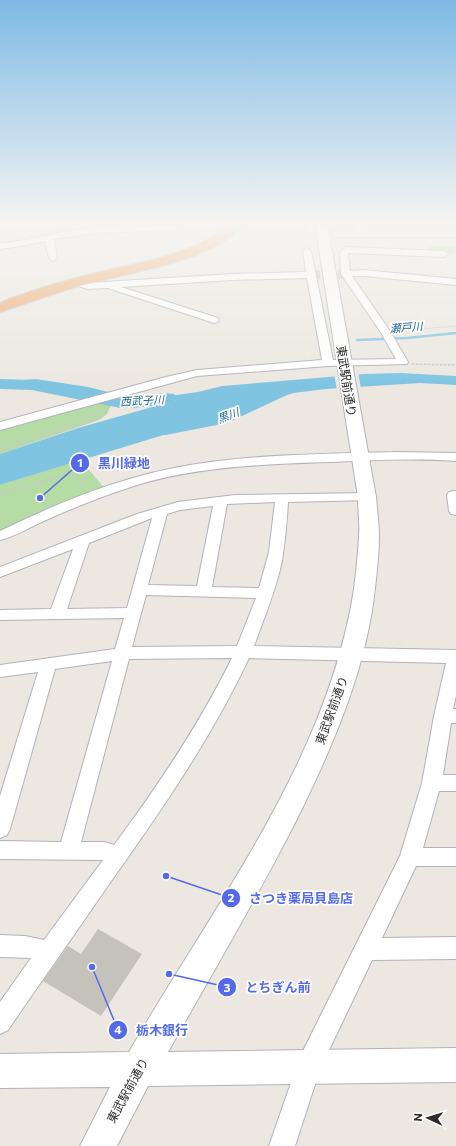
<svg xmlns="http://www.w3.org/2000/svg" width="456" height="1146" font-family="Commissioner,'Noto Sans JP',sans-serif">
  <rect width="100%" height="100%" fill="#ece8e1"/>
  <g fill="#b5dca4">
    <polygon points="432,246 456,247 456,254 425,250"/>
    <polygon points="104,400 112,403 107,414 99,420 0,454 0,428"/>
    <polygon points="81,460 105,489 0,533 0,485"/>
  </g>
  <polygon fill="#80c4e2" points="401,373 456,376 456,385 420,383 326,389 269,396 219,418 0,485 0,454 78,428 177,400 159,402 122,401 90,393 29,382 0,386 0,382 36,379 88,387 125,396 148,399 198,392 222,386 364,374"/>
  <polygon fill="#ece8e1" points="358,372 361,389 337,390 334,374"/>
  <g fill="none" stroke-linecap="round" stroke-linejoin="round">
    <polyline stroke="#80c4e2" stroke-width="2" points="447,334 456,333"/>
    <polyline stroke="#80c4e2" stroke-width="2.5" points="357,340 407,338 456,333"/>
    <g fill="#80c4e2" fill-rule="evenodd">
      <path d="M 0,379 L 32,380 L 120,398 C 137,398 159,391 174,394 L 177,398 L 174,402 C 157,406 138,408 120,408 L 32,390 L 0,389 Z"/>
      <polygon points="300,380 306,381 308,385 306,389 287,395 227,423 166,435 160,434 157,430 160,426 216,415 275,387"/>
    </g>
  </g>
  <polygon fill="#c5c2bc" points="98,929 142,954 101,1016 43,981 68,946 81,954"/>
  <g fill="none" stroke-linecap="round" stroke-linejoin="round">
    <polyline stroke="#c6c2bd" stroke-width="9" stroke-dasharray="9 4.5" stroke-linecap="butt" points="311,275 346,274"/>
    <g stroke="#b1b2bb" stroke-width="2">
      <polygon id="lane" points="308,223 312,223 313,234 310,233"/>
    </g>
    <g stroke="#b1b2bb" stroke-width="2">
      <g id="street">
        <path d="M 171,223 L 179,223 L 175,230 L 172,230 L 96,233 L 54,239 L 57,258 L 53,261 L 49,258 L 45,241 L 22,246 L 0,249 L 0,243 C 26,242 51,233 76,230 C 107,225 138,226 169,226 Z"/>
        <polygon points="353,223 361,223 363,231 456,231 456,237 336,237 332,234 336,231 355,231"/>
        <polygon points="346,247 444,251 448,254 444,257 348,253 350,271 364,270 456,279 456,285 364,276 352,276 390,331 408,362 407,364 328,366 197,376 0,430 0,422 166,377 197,370 322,360 307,278 232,280 121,287 218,318 219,320 218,322 214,323 108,288 88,289 71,284 69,282 71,280 74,279 88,283 232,274 306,272 303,251 307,248 311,251 333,360 396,359 380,331 341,274 340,252"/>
        <path d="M 396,452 L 456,453 L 456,461 C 415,458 373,460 332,462 C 267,464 200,466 137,485 C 105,495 75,507 44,521 C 30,527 15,537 0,540 L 0,531 C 56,504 113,480 174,468 C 246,454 322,454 396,452 Z"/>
        <polygon points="454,491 456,491 456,515 451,514 449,511 447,495 449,492"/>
        <path d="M 367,493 L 372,494 L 374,497 L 372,500 L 288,502 C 287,522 285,542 282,561 C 276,590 264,618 254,646 L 456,650 L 456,696 L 453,709 L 456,709 L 456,723 L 451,723 L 443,775 L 456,775 L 456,791 L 439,791 L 423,848 L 456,848 L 456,866 L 416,866 L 382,938 L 456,937 L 456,959 L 372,960 L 320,1069 L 295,1146 L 269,1146 L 300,1057 L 400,856 L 422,783 L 434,716 L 446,663 L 249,658 C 210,741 158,815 105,890 C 73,937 40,983 8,1030 L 0,1034 L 0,1002 L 31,958 L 0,957 L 0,935 L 25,936 L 44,940 L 103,860 L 0,859 L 0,841 L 61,842 L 112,661 L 55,669 L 10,829 L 7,835 L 0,838 L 0,796 L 38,672 L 0,677 L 0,665 L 115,649 L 124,618 L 0,620 L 0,610 L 51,609 L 73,549 L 0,577 L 0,567 L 137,514 L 178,502 L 235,495 ZM 275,502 L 269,552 L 259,588 L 212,587 L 227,504 ZM 213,506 L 197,586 L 148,585 L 167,514 L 180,510 ZM 152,518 L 127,608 L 67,609 L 89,543 ZM 146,595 L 256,598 L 237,646 L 132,647 ZM 232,658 C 199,725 158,786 114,845 L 104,842 L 81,842 L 129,659 Z"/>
      </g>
    </g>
    <g stroke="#b1b2bb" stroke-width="2">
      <path id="secondary" d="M 315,223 L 327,223 L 376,497 C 377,510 379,523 379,536 C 379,553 377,571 375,588 C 367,666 335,741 301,811 C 260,893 213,972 168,1052 L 456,1048 L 456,1082 L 148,1086 L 117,1146 L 80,1146 L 110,1087 L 0,1088 L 0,1054 L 129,1052 C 214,904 327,762 354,589 C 356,572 358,554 359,537 C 360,524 358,510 358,497 Z"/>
    </g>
    <g stroke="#c8c8c8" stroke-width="2">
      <path id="highway" d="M 234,223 L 248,223 L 222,243 L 195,256 L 162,266 L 75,287 L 0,312 L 0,303 L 9,299 C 39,288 69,279 100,272 C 150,260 191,255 234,223 Z"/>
    </g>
    <polyline stroke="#c8c8c8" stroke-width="1" stroke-dasharray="2 1" stroke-linecap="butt" points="396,331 456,326"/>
    <g stroke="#c8c8c8" stroke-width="1.5" stroke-dasharray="2.5 1.5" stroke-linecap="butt">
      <polyline points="412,364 456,365"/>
      <polyline points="0,446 89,417 98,412 97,409"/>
      <polyline points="0,451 93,421 105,413 109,407"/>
    </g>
    <polyline stroke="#c8c8c8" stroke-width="2" stroke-dasharray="3 2" stroke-linecap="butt" points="0,494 68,474 77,475 83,480 81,487 78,489"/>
    <use href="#lane" fill="#fff" fill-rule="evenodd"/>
    <use href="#street" fill="#fff" fill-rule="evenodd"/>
    <use href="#secondary" fill="#fff" fill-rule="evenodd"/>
    <use href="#highway" fill="#eda86b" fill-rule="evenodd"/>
  </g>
  <linearGradient id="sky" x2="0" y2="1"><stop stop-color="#7ebae6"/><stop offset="0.58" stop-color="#f6f5f2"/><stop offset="1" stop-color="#f6f5f2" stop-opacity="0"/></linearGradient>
  <rect width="456" height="384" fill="url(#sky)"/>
  <g text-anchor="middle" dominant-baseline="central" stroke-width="3.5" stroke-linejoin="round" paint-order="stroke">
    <g font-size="11" font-style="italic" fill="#1d6490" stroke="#fff">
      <text transform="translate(406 327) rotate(-4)">瀬戸川</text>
      <text transform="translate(142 400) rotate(-3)">西武子川</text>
      <text transform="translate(228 415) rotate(-21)">黒川</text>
    </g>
    <g font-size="12" fill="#2c2c2c" stroke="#fff">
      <text transform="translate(347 381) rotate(81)">東武駅前通り</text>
      <text transform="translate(331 710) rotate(-70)">東武駅前通り</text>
      <text transform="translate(127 1090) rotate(-61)">東武駅前通り</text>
    </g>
  </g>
  <path fill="none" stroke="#546ae6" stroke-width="1.5" d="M40 498L80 463M166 876L231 898M169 974L227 987M92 967L118 1030"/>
  <g fill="#546ae6" stroke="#fff" stroke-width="1.5">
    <circle cx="40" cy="498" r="4"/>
    <circle cx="166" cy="876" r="4"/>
    <circle cx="169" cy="974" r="4"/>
    <circle cx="92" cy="967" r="4"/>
    <circle cx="80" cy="463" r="10"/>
    <circle cx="231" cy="898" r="10"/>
    <circle cx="227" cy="987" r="10"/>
    <circle cx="118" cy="1030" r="10"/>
  </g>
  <g font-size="12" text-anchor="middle" font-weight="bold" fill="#fff">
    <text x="80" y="467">1</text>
    <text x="231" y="902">2</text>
    <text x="227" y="992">3</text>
    <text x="118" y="1034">4</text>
  </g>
  <g font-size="13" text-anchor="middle" font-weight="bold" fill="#546ae6" stroke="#fff" stroke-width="3.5" stroke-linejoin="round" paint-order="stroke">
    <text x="124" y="468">黒川緑地</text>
    <text x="301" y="903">さつき薬局貝島店</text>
    <text x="278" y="992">とちぎん前</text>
    <text x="162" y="1035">栃木銀行</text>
  </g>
  <g transform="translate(428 1118) rotate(274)" stroke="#ffffff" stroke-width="3" paint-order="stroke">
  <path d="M0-3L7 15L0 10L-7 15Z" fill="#2c2c2c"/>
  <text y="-6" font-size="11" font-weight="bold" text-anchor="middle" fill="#2c2c2c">N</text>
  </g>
</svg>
